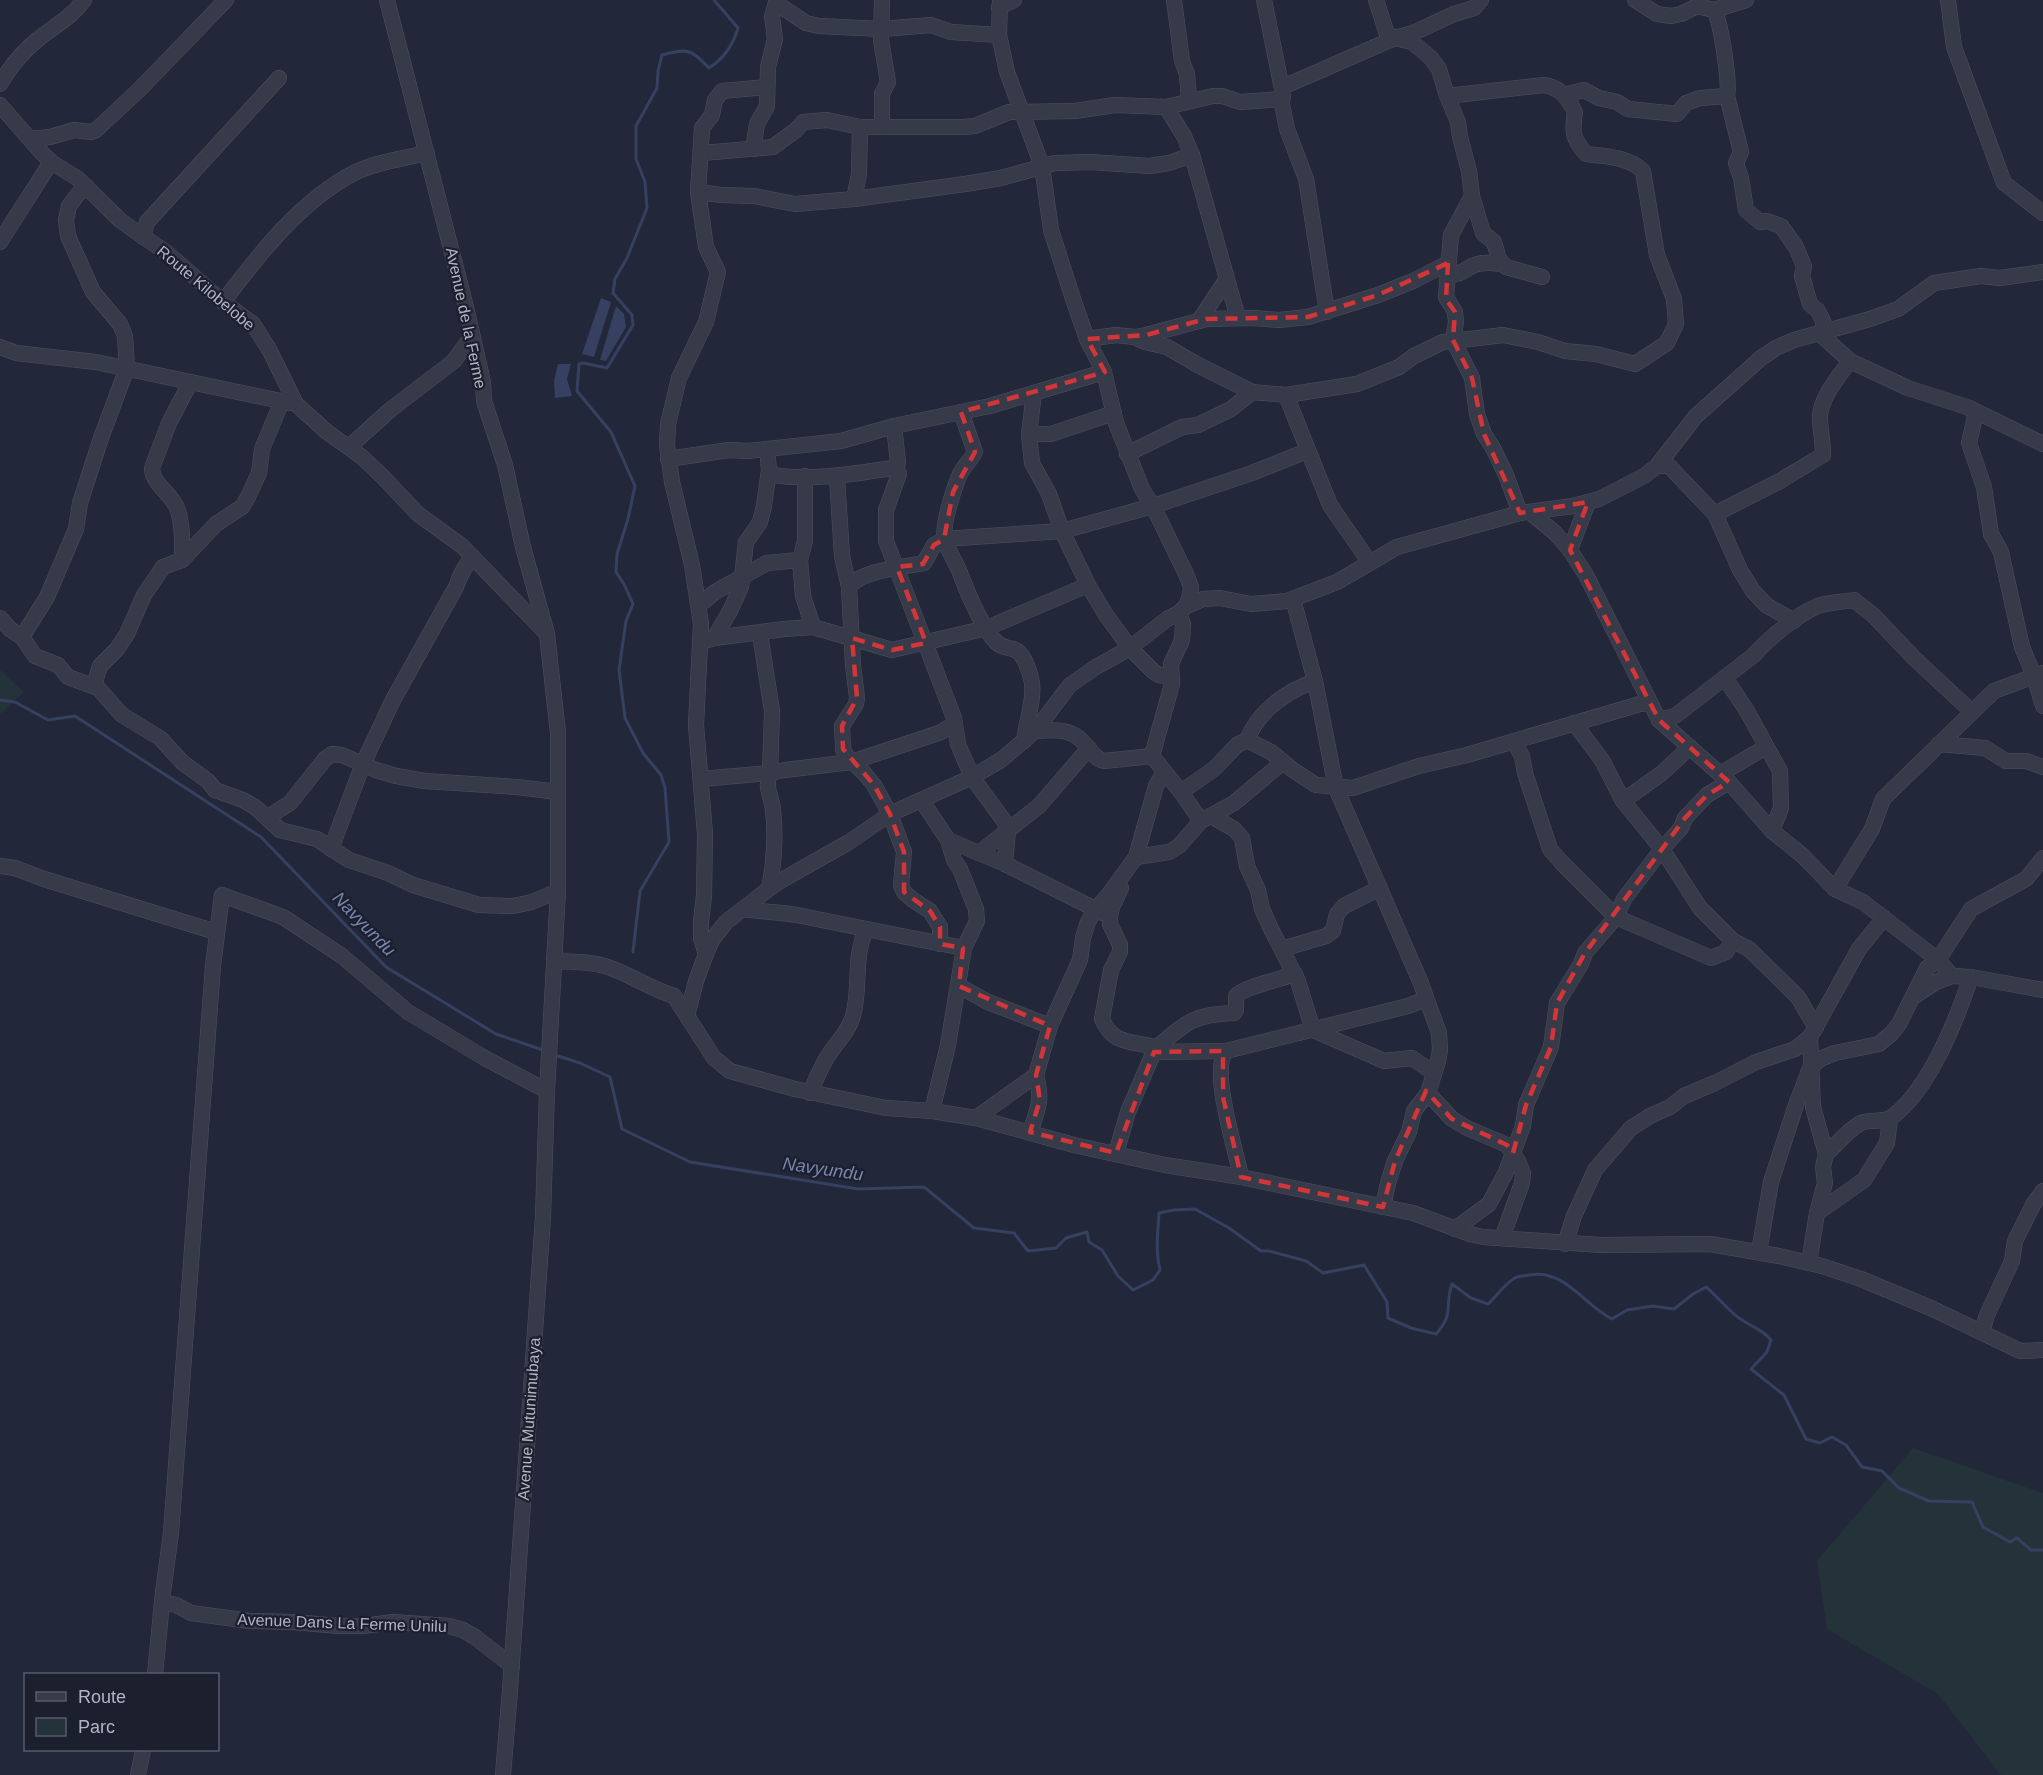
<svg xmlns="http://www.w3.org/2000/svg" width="2043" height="1775" font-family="Helvetica,sans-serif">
  <rect width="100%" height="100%" fill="#222739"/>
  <g fill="#24333a">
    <polygon points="0,670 24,692 0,714"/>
    <polygon points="1913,1448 2043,1493 2043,1775 2001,1775 1938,1694 1827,1629 1817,1561"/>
  </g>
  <g fill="#364060">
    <polygon points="601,298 611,302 594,357 582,354"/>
    <polygon points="616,306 624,314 626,327 606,361 600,360"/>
    <polygon points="558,364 571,364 567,379 572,396 555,398 554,381"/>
  </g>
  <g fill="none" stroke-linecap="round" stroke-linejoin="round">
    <g stroke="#364060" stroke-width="3">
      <polyline points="0,700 15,702 48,720 75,716 261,837 386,967 496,1034 543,1050"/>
      <path d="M 633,952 L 640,891 L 669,842 L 665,788 L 661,775 L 643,753 L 625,718 L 619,670 L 626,621 L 633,604 L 624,584 L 616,572 L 617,554 L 628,519 L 635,486 L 611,432 L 577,391 L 579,364 L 583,363 L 607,368 L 633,325 L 632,315 L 613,293 L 615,279 L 627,258 L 647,208 L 645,182 L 636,159 L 636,126 L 657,88 L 658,71 L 662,55 C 688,48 691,49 709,68 C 725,58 733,45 738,28 L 714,0"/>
      <path d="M 555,1055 L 580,1063 L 610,1077 L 622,1129 L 690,1162 L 858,1189 L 924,1187 L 974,1228 L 1014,1233 L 1028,1251 L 1056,1248 L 1066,1238 L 1087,1232 L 1089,1242 L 1102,1250 L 1118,1276 L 1133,1290 L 1153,1280 L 1160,1270 C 1155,1250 1158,1233 1159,1213 L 1174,1210 L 1195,1209 L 1229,1228 L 1261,1251 L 1269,1251 L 1306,1261 L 1323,1273 L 1364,1265 L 1387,1302 L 1388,1318 L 1411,1328 L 1436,1334 C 1455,1313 1444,1306 1452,1284 L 1471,1298 L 1488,1304 C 1496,1297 1505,1283 1515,1278 C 1518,1276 1525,1276 1529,1275 C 1564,1268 1584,1305 1612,1319 L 1627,1310 L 1653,1306 L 1674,1309 L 1693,1294 L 1706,1287 C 1717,1296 1729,1311 1739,1318 C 1750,1326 1762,1329 1771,1340 L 1767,1352 L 1751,1369 L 1784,1395 L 1806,1439 L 1820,1443 L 1832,1437 L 1846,1445 L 1862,1467 L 1882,1471 L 1899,1488 L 1929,1501 L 1972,1502 L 1983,1527 L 2010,1542 L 2017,1538 L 2031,1550 L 2043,1550"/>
    </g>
    <g stroke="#4d5261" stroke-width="16">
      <g id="minor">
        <polyline points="387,0 466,307 483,382 484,401 505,465 523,547 547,634 558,733 558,891 547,1091 543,1217 510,1690 503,1775"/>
        <polyline points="776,0 776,3 806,23 819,26 882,29 931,25 951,32 999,35"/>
        <polyline points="882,0 881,40 888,82 882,94 882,127"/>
        <polyline points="1000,0 999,35 1007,72 1042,166 1051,230 1074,302 1087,339 1104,372 1116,423 1142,489 1153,506 1187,576 1191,587 1190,596 1186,606 1179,613 1167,619 1130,648 1096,667 1070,685 1035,731 1001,760 972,777 890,814 849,842 775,884 726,922 712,940 706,954 696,981 687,1016 714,1058 730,1071 795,1089 886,1108 932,1111 976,1118 1074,1145 1165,1165 1241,1177 1413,1213 1470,1234 1483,1237 1601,1245 1710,1244 1779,1256 1822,1266 1861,1279 1933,1309 2020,1351 2043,1350"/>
        <polyline points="1174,0 1182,61 1187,74 1189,101"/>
        <polyline points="1264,0 1282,89"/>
        <path d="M 1635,0 L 1657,14 L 1671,16 L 1681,14 L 1697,6 L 1714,10 C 1721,22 1730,82 1727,96 L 1741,152 L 1736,163 L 1741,178 L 1746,210 L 1760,222 L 1767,221 L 1781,226 L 1796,247 L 1804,266 L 1802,276 L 1810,304 L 1818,311 L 1823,321 L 1824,331"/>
        <polyline points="1948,0 1954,47 2004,183 2043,213"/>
        <polyline points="999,7 1014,0"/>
        <polyline points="1714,10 1746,0"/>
        <path d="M 0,84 C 10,67 21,53 37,40 C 53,27 71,18 84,0"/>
        <polyline points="1564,95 1584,90 1599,98 1617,102 1628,109 1677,114 1686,103 1700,98 1727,96"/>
        <polyline points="1447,96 1458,122 1460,137 1469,171 1472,196 1451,235 1446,297 1455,312 1456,322 1453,340 1472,378 1477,414 1484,434 1493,448 1506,475 1520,513"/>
        <polyline points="1281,99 1287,129 1306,179 1327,312"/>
        <polyline points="0,105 41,152 51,162 77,178 121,221 167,253 223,302 253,324 270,351 296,404 327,432 362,457 383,477 418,514 462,546 545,632"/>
        <polyline points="1166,107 1184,136 1192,155 1238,318"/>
        <polyline points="30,139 50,137 74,130 91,132 96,130 139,90 226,0"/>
        <polyline points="753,149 757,124 767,106 768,67 775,39 772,16 776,3"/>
        <polyline points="702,153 773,147 796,130 803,122 827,120 860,127 963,127 975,126 1009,112 1075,111 1115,105 1166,107 1213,96 1222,96 1240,102 1281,99 1283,97 1282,89 1285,86 1395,38 1413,33 1454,14 1474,8 1481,0"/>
        <polyline points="698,192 721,195 754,196 795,204 854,199 965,184 1001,178 1055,163 1091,162 1149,166 1169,163 1192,155"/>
        <polyline points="1472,196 1483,233 1494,242 1499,259 1506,267 1542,277"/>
        <polyline points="854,199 859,174 860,127"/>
        <polyline points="143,237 147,222 279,78"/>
        <polyline points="0,242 51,162"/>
        <path d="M 1449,274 C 1460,275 1463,271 1472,266 C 1482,261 1494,263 1503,264"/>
        <path d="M 223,302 C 259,254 302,199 356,172 C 376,162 406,158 427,153"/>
        <polyline points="1199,321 1226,280"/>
        <polyline points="1819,333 1850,361 1908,388 1967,407 2043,444"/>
        <path d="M 1135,337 L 1145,342 L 1167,347 L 1198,365 L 1252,392 L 1286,395 L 1357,384 L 1399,367 L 1414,356 L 1443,342 L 1487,337 L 1503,335 L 1538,342 L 1565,351 L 1596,354 L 1635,364 L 1667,343 L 1676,324 L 1674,299 L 1657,255 L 1643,171 C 1628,157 1606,156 1586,154 C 1572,138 1572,132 1575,112 C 1569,99 1559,87 1544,85 L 1447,96 L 1439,69 L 1431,58 L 1412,42 L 1395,38 L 1387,34 L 1376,0"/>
        <polyline points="1087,339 1116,335 1135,337 1146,335 1206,319 1253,318 1279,320 1308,317 1378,295 1413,281 1448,263"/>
        <polyline points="0,347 16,353 96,362 290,403"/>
        <polyline points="1034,393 1029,434 1032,463 1049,494 1062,531 1088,585 1106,615 1130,648 1153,671 1159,675 1172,677"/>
        <polyline points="1286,395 1330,505 1370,563"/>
        <path d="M 961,412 L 975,452 C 971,460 964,466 960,474 C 954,488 941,527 945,541 C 949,553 958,565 962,578 C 969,596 983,628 996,642 C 1002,648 1006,647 1013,649 C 1024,652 1028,668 1031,678 C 1036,695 1026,723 1024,741"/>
        <polyline points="1976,412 1969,443 1984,487 1991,534 2001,552 2022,647 2034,676 2043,706"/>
        <polyline points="1029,434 1051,434 1114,413"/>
        <polyline points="349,447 390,410 454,361 472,336"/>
        <path d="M 767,449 L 769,470 L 772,475 C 813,481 853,474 893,468 L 898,462 L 894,426"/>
        <polyline points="1127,454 1182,427 1198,425 1231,409 1252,392"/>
        <polyline points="668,459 729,450 748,451 841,441 894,426 990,406 1104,372"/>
        <polyline points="896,466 899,474 886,510 886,541 954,718 958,744 972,777 1004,821 1008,830 1005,864"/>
        <polyline points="1657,466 1669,466 1715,514 1740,570 1753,591 1766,605 1794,621"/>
        <polyline points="805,476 805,541 800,560 803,596 813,627"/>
        <polyline points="837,477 842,556 849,587"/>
        <polyline points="1530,512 1555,533 1570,550 1586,575 1659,720 1729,782 1772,831 1803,856 1835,889 1863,902 1938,960 1952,976 1971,977 2043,990"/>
        <path d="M 1715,514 L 1780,481 L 1823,455 C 1823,442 1820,429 1820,416 C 1821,397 1839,376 1850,361"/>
        <polyline points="1570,550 1588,502"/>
        <path d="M 182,560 C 182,543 183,524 177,508 C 171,493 152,484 152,468 L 169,423 L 190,383"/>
        <polyline points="1293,599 1315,681 1336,788 1420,981 1439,1033 1440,1050 1438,1061 1428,1093 1414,1111 1409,1132 1395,1161 1388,1183 1383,1207"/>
        <polyline points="699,605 715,592 767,563 800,560"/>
        <polyline points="1186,606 1203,599 1220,598 1251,604 1287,601 1337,582 1397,547 1520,513 1573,506 1599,499 1644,476 1657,466 1696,416 1761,358 1776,348 1794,340 1870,319 1898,309 1934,283 1981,276 2000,278 2043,272"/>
        <polyline points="0,618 10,629 22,637 35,656 58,665 68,677 98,688 122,715 160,738 182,762 208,781 215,790 243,800 255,807 280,830 317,839 349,860 388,873 413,885 479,905 513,906 532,902 558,891"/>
        <path d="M 760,634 L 772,711 L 770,773 C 764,789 772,795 773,811 C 776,834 774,865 769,888"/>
        <polyline points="22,637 47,597 76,529 80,503 101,438 127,368 125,336 120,324 93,292 68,236 66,220 69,206 78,194 87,187"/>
        <polyline points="714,638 730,611 741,587 746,542 760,522 764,506 769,470"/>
        <polyline points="701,642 714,638 784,629 813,627 892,650 987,628 1088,585"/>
        <polyline points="1725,678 1747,711 1780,771 1781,808 1772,831"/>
        <polyline points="94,685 100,666 117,649 127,634 144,595 163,567 182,560 216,524 242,507 248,497 259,473 262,449 282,401"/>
        <path d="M 1659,720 L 1675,716 L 1754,655 C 1768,639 1801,611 1821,605 C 1831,602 1843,602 1854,600 L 1873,615 L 1914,658 L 1972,712"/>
        <polyline points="1574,723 1602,760 1623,801 1662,849 1700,908 1733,941 1749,949 1798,997 1816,1028"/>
        <path d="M 1035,731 C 1050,730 1068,728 1080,739 C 1088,746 1094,759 1104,761 L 1152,756 L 1181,792 L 1214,769 L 1237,745 L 1247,740 L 1271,752 L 1293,770 L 1316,785 L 1353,788 L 1419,766 L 1467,755 L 1640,704 L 1650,703"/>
        <path d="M 1247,740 C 1258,711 1287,691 1315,681"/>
        <polyline points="1513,741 1522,756 1525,773 1550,849 1562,863 1616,917 1711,958 1726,952 1733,941"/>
        <polyline points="1939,744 1985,748 2006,761 2026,761 2043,767"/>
        <polyline points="1152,756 1172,684 1171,664 1182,640 1183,624 1179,613"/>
        <polyline points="1720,774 1766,747"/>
        <polyline points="701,779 770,773 785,770 851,762 939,733 955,724"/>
        <polyline points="1181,792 1201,821"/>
        <polyline points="922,801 948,840 1005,864 1103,913"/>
        <polyline points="1623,801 1662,773 1690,747"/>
        <polyline points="1211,816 1234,829 1242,838 1247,866 1258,890 1262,909 1272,931 1298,981 1313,1030 1384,1061 1412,1058 1434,1073"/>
        <polyline points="268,817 290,803 325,759 332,754 342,755 376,770 396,776 425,781 517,787 558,792"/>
        <path d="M 331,849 L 363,764 L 393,700 L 456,587 C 460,575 464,566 473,557"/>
        <polyline points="979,853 1039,806 1089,748"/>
        <polyline points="1136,857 1169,852 1179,846 1201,821 1234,803 1283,762"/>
        <polyline points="0,866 15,868 44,879 216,932"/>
        <polyline points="1835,889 1872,829 1883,799 1994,691 2043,673"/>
        <path d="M 743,909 C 763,912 783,912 802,916 C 856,927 910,938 964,948"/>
        <path d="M 940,944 L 940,927 L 930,911 L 913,900 L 904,892 L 901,885 L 904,852 L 890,814 L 874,785 L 864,773 L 847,757 L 843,749 L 842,726 L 856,704 L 857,698 L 853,665 L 849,587 C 862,570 904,567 924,563 L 934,545 L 944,539 L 1062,531 L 1153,506 L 1252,473 L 1307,451"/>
        <polyline points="1282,949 1326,936 1333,931 1337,914 1344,906 1380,888"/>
        <polyline points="706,954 701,939 701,921 704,896 705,834 696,725 701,624 692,565 672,482 667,445 668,424 679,378 706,322 718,272 706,247 698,192 702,128 712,115 715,100 722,91 767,87"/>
        <path d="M 555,961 C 573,962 591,961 608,967 C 631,975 651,989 674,996 L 687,1016"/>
        <polyline points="959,986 988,1002 1050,1026"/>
        <polyline points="1913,997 1936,982 1952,976"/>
        <path d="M 1155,1049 C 1185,1024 1192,1014 1234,1013 L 1236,1010 L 1236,996 C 1243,987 1281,979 1295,974"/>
        <polyline points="1154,1052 1226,1051"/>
        <path d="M 810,1093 C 815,1081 820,1070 826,1059 C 835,1044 848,1033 853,1016 C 861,987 853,958 866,930"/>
        <polyline points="1428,1093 1452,1119 1467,1128 1507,1145 1518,1161 1523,1173 1522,1183 1502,1238"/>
        <polyline points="932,1111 948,1045 964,948 977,921 976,909 960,869 954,860 948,840"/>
        <polyline points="976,1118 1036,1075 1050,1026 1080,960 1083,938 1088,922 1095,910 1109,894 1136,857 1156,786 1164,771"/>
        <path d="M 1030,1132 C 1038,1108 1043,1101 1036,1075"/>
        <path d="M 1116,1153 L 1128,1112 L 1155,1049 L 1151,1046 C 1128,1041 1112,1043 1102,1019 L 1111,970 L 1120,952 L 1120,945 L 1110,924 L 1110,916 L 1112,907 L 1121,888"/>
        <path d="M 1826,1154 C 1835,1146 1850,1128 1861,1123 C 1870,1119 1884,1123 1892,1117 C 1930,1089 1956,1021 1971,977"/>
        <path d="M 1241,1177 C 1236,1149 1210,1072 1226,1051 L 1408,1006 L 1426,999"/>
        <polyline points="1817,1213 1864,1180 1887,1143 1890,1119"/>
        <polyline points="1455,1229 1489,1204 1506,1172 1523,1126 1526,1105 1551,1047 1557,1003 1581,964 1585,953 1616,917 1624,899 1662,849 1681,828 1685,818 1707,795 1729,782"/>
        <polyline points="1565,1244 1574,1216 1595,1170 1631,1128 1650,1116 1670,1107 1684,1096 1715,1083 1756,1062 1795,1049 1810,1037"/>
        <polyline points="1759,1252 1771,1182 1796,1105 1810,1068 1820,1059 1835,1053 1879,1044 1891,1034 1899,1024 1927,968 1938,960 1971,909 2026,879 2043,858"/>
        <polyline points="1809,1263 1817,1213 1825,1183 1823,1167 1826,1154 1813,1107 1810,1037 1859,949 1884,918"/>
        <polyline points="1982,1332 1987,1315 2012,1261 2015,1241 2033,1205 2043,1191"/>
        <polyline points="163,1602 176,1605 191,1613 250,1621 293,1622 339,1626 363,1626 393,1622 449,1626 463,1630 475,1637 512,1666"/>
        <polyline points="155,1674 163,1592 171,1533 213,966 222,895 283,917 342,956 408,1012 483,1057 547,1091"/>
        <polyline points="138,1775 143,1750"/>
      </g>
    </g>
    <use href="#minor" stroke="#363a49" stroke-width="15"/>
  </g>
  <path fill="none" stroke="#d23638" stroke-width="4.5" stroke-dasharray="12 8" stroke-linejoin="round" d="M 1448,263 L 1446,299 L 1455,312 L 1453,340 L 1472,378 L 1484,434 L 1520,513 L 1588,502 L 1570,550 L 1659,720 L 1729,782 L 1707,795 L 1685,818 L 1585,953 L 1557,1003 L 1551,1047 L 1526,1105 L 1513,1153 L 1507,1145 L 1452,1119 L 1426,1091 L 1395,1161 L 1383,1207 L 1241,1177 L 1223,1097 L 1223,1051 L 1154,1052 L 1116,1153 L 1030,1132 L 1040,1100 L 1036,1075 L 1050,1026 L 959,986 L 963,948 L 940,944 L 940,927 L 930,911 L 904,892 L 904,852 L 890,814 L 874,785 L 843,749 L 842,726 L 857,698 L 852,638 L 892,650 L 926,643 L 897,567 L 923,564 L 934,545 L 944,539 L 953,492 L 975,452 L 961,412 L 1105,372 L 1087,339 L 1146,335 L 1206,319 L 1308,317 L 1378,295 Z"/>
  <g text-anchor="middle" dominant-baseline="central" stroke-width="4.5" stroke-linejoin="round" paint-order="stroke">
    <g font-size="16" fill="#b0b5c6" stroke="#1b1f2e">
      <text transform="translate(206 288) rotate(40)">Route Kilobelobe</text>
      <text transform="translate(466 318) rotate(78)">Avenue de la Ferme</text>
      <text transform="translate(529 1419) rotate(-86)">Avenue Mutunimubaya</text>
      <text transform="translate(342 1623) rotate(2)">Avenue Dans La Ferme Unilu</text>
    </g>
    <g font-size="18" font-style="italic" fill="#7986ad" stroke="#1b1f2e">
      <text transform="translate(364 924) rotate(46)">Navyundu</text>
      <text transform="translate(823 1169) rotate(8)">Navyundu</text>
    </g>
  </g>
  <rect x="24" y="1673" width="195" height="78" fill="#1b1f2e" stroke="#575b6b" stroke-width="1.5"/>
  <rect x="36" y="1692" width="30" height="9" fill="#363a49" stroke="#575b6b" stroke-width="1.5"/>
  <text x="78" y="1703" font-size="18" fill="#b0b5c6">Route</text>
  <rect x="36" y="1718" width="30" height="18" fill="#24333a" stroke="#575b6b" stroke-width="1.5"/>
  <text x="78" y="1733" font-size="18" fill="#b0b5c6">Parc</text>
</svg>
